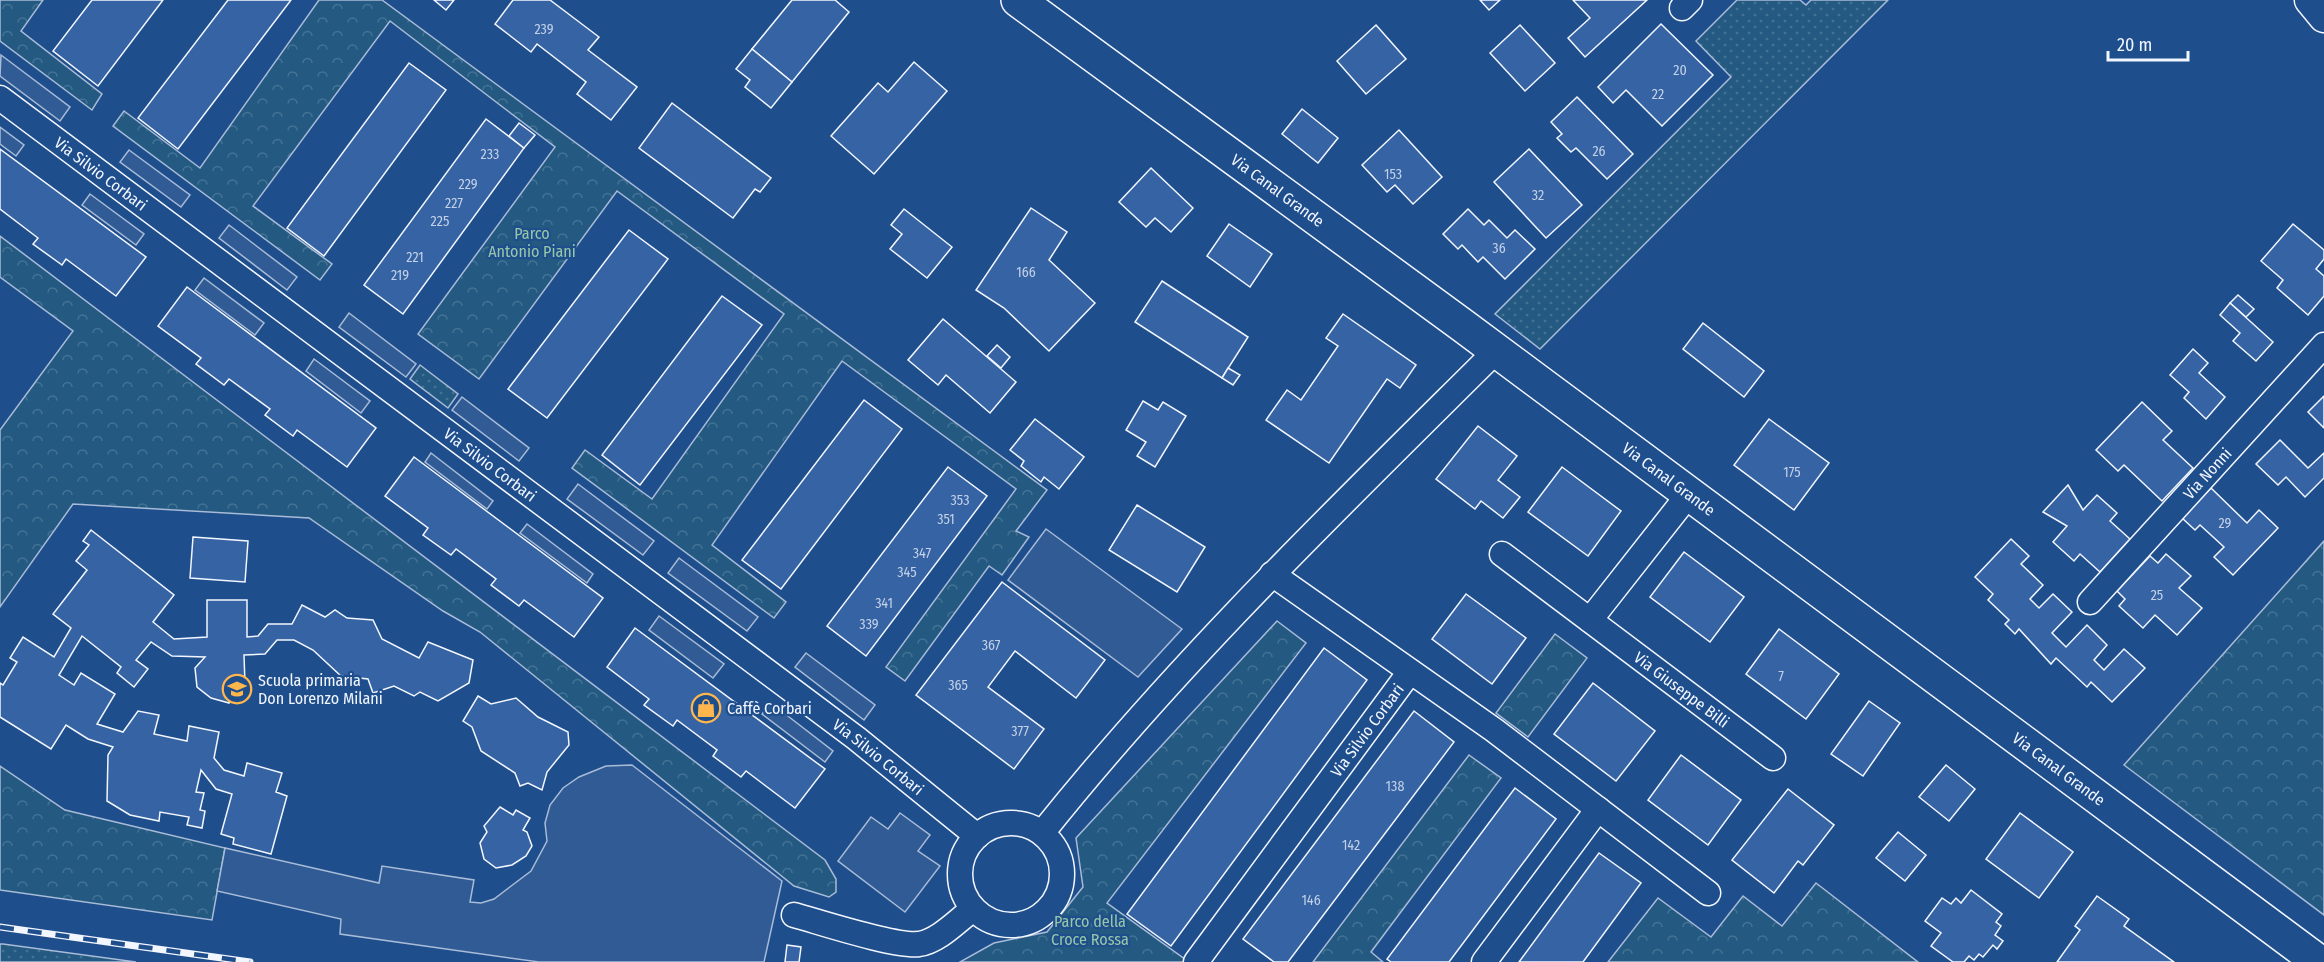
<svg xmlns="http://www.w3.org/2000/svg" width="2324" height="962" font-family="'Fira Sans Condensed',sans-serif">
  <defs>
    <pattern id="grass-dots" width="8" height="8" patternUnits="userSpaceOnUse" patternTransform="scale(1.5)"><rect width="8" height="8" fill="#245a82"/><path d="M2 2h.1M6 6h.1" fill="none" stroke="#447295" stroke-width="1.8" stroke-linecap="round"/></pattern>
    <pattern id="forest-crowns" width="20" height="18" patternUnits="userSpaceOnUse" patternTransform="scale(1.5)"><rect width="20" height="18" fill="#245a82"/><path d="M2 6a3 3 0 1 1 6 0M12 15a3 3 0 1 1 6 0" fill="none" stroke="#447295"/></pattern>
  </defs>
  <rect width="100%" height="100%" fill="#1f4e8c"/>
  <g fill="url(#grass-dots)" stroke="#a8bbd7" stroke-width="1.5">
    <polygon points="1737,0 1800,0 1806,5 1811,0 1888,0 1540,349 1495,314 1731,77 1696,41"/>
    <polygon points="420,365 458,394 448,408 410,379"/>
    <polygon points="0,944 3,944 136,962 0,962"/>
  </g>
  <g fill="url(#forest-crowns)" stroke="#a8bbd7" stroke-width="1.5">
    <polygon points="0,0 43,0 21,31 102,94 92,110 0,41"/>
    <polygon points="319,0 382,0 1047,490 1016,531 1029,537 1002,575 989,566 905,681 886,667 1016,489 842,361 712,545 786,602 774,618 572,468 585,450 652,499 784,314 617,191 479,379 418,334 555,147 390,21 253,206 332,264 320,280 113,126 124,111 200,168"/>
    <polygon points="0,236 825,860 836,879 836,892 829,897 794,886 480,632 443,611 309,518 73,504 0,607 0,430 73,331 0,277"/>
    <polygon points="2324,541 2324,915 2124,765"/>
    <polygon points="1277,621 1306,643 1107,903 1189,962 960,962 994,943 1047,932 1083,887 1076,838"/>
    <polygon points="1555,634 1587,658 1528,737 1496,713"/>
    <polygon points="1469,755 1501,778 1371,952 1383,962 1313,962"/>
    <polygon points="0,766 65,810 225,848 212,920 0,890"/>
    <polygon points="1816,883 1918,962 1608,962 1658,898 1711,937 1743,896 1782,926"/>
  </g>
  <g fill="#305b95" stroke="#a8bbd7" stroke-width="1.5">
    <polygon points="1,55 70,107 60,121 0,76"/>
    <polygon points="0,127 24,145 16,156 0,144"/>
    <polygon points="129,150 190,195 181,207 120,162"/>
    <polygon points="90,194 144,234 136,245 82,205"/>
    <polygon points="229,225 297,277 287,290 219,238"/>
    <polygon points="204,278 264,323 255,335 195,290"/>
    <polygon points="349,313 416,364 406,377 339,327"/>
    <polygon points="314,359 370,401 361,413 306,371"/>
    <polygon points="462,397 529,448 519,461 452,410"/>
    <polygon points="431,453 493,501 487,509 425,462"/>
    <polygon points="578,484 654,541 643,555 567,499"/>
    <polygon points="527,524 593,574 587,583 520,533"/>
    <polygon points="1046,529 1182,629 1138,677 1008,580"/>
    <polygon points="679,558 758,617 747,631 668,573"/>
    <polygon points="659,616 724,664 713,678 649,630"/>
    <polygon points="806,653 875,705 864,720 795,667"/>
    <polygon points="771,703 833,751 825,762 762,714"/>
    <polygon points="632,765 782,881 764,962 539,962 340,934 341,919 217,891 225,848 379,883 382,866 474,880 470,902 481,903 494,899 531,871 547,841 545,823 550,805 563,788 579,777 606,766"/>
    <polygon points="900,813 930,835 918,851 940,866 905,912 838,861 871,817 888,829"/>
  </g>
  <g fill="#3563a3" stroke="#f2f6ff" stroke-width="1.5">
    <polygon points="92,0 163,0 98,86 53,51"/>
    <polygon points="228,0 291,0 178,149 138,118"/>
    <polygon points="434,0 454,0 446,10"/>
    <polygon points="513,0 550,0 599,37 588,50 637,87 611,120 577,94 586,82 537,44 531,52 495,24"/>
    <polygon points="792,0 835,0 849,12 792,82 752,49"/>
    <polygon points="1480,0 1500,0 1489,10"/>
    <polygon points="1573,0 1647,0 1585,57 1568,38 1590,18"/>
    <polygon points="1661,24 1713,75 1662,126 1626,90 1613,103 1598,87"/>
    <polygon points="1376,25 1406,59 1366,94 1337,61"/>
    <polygon points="1520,25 1555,63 1525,91 1490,53"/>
    <polygon points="752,49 792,82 771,108 745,87 750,80 736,69"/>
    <polygon points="914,62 947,91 874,174 831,136 878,83 888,92"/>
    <polygon points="409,63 446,90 324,256 287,228"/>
    <polygon points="1577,97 1633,154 1607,179 1576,148 1571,152 1557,138 1562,134 1551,122"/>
    <polygon points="672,103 771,178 760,192 755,189 733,218 639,148"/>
    <polygon points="1302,109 1338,138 1318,163 1282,134"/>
    <polygon points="486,119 524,148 403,314 364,285"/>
    <polygon points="519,123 535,135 524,148 509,136"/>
    <polygon points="1399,130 1442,177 1413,204 1395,185 1387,192 1362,165"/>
    <polygon points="0,149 146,257 116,296 66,259 62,265 33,244 38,238 0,209"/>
    <polygon points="1529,149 1582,205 1546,238 1494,182"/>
    <polygon points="1151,168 1193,208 1171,232 1155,218 1146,227 1119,202"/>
    <polygon points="1031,208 1067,232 1049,260 1095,303 1049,351 1004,308 976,290"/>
    <polygon points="904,209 952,247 927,278 890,249 902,234 891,225"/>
    <polygon points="1468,209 1484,225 1489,220 1507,238 1515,230 1535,249 1505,279 1483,257 1478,262 1462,245 1458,249 1443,234"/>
    <polygon points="1229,224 1272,254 1250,287 1207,256"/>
    <polygon points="2293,224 2324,250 2324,259 2316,269 2324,276 2324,296 2308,315 2277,288 2283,280 2261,261"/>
    <polygon points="629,230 668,259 547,418 508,389"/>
    <polygon points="1162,281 1248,337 1222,378 1135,322"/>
    <polygon points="187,287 376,428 347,467 297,430 293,436 265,415 270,409 229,379 224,385 196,364 201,358 158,326"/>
    <polygon points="2238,295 2254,309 2246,317 2230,303"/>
    <polygon points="722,296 762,325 640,485 602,455"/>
    <polygon points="2230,303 2273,342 2256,361 2233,341 2240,333 2220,315"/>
    <polygon points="1343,314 1416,365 1400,388 1387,379 1329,463 1266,420 1287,390 1301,400 1338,346 1326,338"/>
    <polygon points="943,319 1016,382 990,413 946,375 938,385 908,360"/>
    <polygon points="1703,323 1764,371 1744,397 1683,349"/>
    <polygon points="997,345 1010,357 1001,368 987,356"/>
    <polygon points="2193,349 2208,363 2199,373 2225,397 2206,419 2184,398 2189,392 2170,375"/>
    <polygon points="1228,368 1240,375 1233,385 1222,378"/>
    <polygon points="2324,396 2324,428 2308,412"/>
    <polygon points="864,400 902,429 781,589 742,560"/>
    <polygon points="1143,401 1158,410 1163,402 1186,416 1155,467 1137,456 1146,442 1126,430"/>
    <polygon points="2142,402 2172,431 2163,440 2193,468 2162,501 2124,465 2118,471 2096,450"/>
    <polygon points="1035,419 1084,457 1059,489 1044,477 1041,482 1021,466 1024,461 1010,450"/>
    <polygon points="1769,419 1829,463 1794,510 1734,465"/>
    <polygon points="1478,426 1517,456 1498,480 1520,497 1503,518 1481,501 1475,509 1436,479"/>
    <polygon points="2280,440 2308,468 2324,453 2324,478 2305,497 2286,477 2278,485 2256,464"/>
    <polygon points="414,457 603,598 574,637 524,600 519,606 491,585 496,579 456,549 451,555 423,535 428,528 385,496"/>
    <polygon points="948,467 987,496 866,656 827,626"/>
    <polygon points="1562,467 1621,511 1588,556 1528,512"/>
    <polygon points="2068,485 2083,510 2097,495 2117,513 2110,521 2130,539 2100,572 2080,554 2074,561 2053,542 2067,526 2043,512"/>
    <polygon points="2211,488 2247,523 2259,510 2278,528 2233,575 2214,557 2224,547 2200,525 2195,530 2182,518"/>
    <polygon points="1137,505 1205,547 1177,592 1109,550"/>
    <polygon points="91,530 174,595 153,622 174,639 207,637 207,600 247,600 247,637 258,636 268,624 292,624 302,605 325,617 335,610 347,618 373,620 382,639 419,658 428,642 473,660 469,683 438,701 420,692 414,696 394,686 373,693 368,679 341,676 313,650 294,640 277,640 265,654 244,655 245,684 233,685 229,703 211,698 197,687 195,668 205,657 172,656 151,642 136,660 148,669 134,687 117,673 121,667 82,636 59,675 74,685 81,673 115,694 97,724 123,732 138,711 159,715 154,734 187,741 189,726 219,732 214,758 224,770 244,776 247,763 282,773 276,792 287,796 271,854 233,844 234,838 221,834 232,794 216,789 201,770 196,792 204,793 200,810 205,811 202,828 187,825 189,817 160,812 159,821 130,815 107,801 108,755 113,747 88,739 66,725 51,749 0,717 0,683 3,685 17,662 10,658 23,637 54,657 71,628 53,614 87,570 76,561 89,545 83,541"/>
    <polygon points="193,537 248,541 245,582 190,578"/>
    <polygon points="2011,539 2029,556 2021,564 2043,585 2030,599 2039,608 2053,594 2072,612 2052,633 2066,647 2087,625 2107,645 2094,660 2104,670 2124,649 2145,668 2112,702 2091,682 2087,687 2056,658 2051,664 2019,629 2015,634 2005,624 2009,620 1988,600 1993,594 1975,577"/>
    <polygon points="1684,552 1744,597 1710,642 1650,597"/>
    <polygon points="2166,554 2191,576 2179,588 2202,608 2177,635 2155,615 2143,628 2119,606 2125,599 2117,591 2150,556 2158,563"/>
    <polygon points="1002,582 1105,660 1076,698 1015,651 988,687 1044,729 1014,769 916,695"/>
    <polygon points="1466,594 1526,638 1492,684 1432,639"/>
    <polygon points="635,628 825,769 795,808 746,771 741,777 713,756 717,750 677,720 673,726 644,705 649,699 607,667"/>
    <polygon points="1779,629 1839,674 1806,719 1746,674"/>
    <polygon points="1324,648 1367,680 1171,946 1127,914"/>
    <polygon points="1593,683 1655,731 1616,781 1554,734"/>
    <polygon points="478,696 491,704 516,698 538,717 568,732 569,745 547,772 542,790 528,783 520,786 515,773 481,751 472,727 463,721"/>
    <polygon points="1869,701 1900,723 1863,776 1831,754"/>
    <polygon points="1414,711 1454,742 1288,962 1274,962 1243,939"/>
    <polygon points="1681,755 1741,800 1708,845 1648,800"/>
    <polygon points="1946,765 1975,789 1949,821 1919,797"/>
    <polygon points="1515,788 1556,819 1449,962 1391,962 1387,959"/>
    <polygon points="1788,789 1834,825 1803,865 1798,861 1774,893 1732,860"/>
    <polygon points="500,807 513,815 516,810 530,818 523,830 527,832 532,846 526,856 512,865 496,868 484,859 480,843 487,832 484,826"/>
    <polygon points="2020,813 2073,852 2039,898 1986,859"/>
    <polygon points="1898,832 1926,855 1905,881 1876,858"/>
    <polygon points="1599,853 1641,883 1583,962 1519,962"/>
    <polygon points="1971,890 2002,914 1996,922 2001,926 1995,935 2003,941 1997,949 1993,945 1983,957 1979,954 1974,960 1969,956 1964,962 1953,962 1931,946 1941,933 1925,921 1942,898 1951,904 1956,898 1961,903"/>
    <polygon points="2097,896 2129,919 2124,926 2174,962 2057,962 2080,930 2075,926"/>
    <polygon points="787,945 801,947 799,962 785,962"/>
  </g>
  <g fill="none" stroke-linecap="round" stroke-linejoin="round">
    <g stroke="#f2f6ff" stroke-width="27">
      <g id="minor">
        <polyline points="1682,8 1690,0"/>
        <path id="s1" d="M 0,98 L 856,738 L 977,836"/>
        <path id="s2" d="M 1502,554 L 1773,758"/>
        <polyline points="1272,574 1494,730 1708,893"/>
        <path id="s3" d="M 2090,602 L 2324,345"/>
        <polyline points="1590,620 1689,494"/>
        <circle cx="1011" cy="874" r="51"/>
        <path d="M 1042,833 C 1180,660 1340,506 1496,351"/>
        <path d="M 794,915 C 820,922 895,947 919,944 C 939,941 958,920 973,909"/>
        <path id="s4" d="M 1196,962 L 1409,673"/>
        <polyline points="1484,962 1598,809"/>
      </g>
    </g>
    <g stroke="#f2f6ff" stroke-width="33">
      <polyline id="tertiary" points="2310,0 2324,17"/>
    </g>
    <g stroke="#f2f6ff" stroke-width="36">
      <g id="primary">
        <path id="s5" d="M 1018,0 L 1462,325 L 2319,962"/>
      </g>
    </g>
    <use href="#minor" stroke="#1f4e8c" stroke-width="24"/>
    <use href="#tertiary" stroke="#1f4e8c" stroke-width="30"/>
    <use href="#primary" stroke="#1f4e8c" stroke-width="33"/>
    <g stroke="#f2f6ff" stroke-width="7">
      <polyline id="rail" points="0,927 250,962"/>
    </g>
    <use href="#rail" stroke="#1f4e8c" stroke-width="4.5" stroke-dasharray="14" stroke-linecap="butt"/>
  </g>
  <defs>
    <g id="school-ring" transform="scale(1.5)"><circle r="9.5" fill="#1f4e8c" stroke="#ffb74d" stroke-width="1.5"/><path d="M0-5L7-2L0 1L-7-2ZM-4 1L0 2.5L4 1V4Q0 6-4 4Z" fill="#ffb74d"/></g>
    <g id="shop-ring" transform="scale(1.5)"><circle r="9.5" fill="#1f4e8c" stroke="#ffb74d" stroke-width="1.5"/><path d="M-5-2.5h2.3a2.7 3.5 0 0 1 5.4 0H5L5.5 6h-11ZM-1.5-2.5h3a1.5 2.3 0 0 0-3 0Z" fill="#ffb74d"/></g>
  </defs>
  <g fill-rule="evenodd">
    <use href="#school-ring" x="237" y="689"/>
    <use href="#shop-ring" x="706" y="708"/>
  </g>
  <g text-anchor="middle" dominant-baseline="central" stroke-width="4.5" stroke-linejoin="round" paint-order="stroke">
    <g font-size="14" fill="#c3d1e8">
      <text x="544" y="29">239</text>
      <text x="1680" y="70">20</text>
      <text x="1658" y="94">22</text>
      <text x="1599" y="151">26</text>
      <text x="490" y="154">233</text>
      <text x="1393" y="174">153</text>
      <text x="468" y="184">229</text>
      <text x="1538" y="195">32</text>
      <text x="454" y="203">227</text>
      <text x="440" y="221">225</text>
      <text x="1499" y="248">36</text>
      <text x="415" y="257">221</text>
      <text x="1026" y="272">166</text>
      <text x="400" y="275">219</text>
      <text x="1792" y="472">175</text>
      <text x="960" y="500">353</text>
      <text x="946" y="519">351</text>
      <text x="2225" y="523">29</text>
      <text x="922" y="553">347</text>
      <text x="907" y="572">345</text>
      <text x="2157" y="595">25</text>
      <text x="884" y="603">341</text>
      <text x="869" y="624">339</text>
      <text x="991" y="645">367</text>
      <text x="1781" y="676">7</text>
      <text x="958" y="685">365</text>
      <text x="1020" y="731">377</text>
      <text x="1395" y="786">138</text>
      <text x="1351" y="845">142</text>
      <text x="1311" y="900">146</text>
    </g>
    <g font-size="16" fill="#f2f6ff" stroke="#1f4e8c">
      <text stroke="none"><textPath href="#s1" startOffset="126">Via Silvio Corbari</textPath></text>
      <text stroke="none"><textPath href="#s5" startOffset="322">Via Canal Grande</textPath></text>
      <text stroke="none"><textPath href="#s1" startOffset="612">Via Silvio Corbari</textPath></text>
      <text stroke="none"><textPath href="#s3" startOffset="174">Via Nonni</textPath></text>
      <text stroke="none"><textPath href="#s5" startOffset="808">Via Canal Grande</textPath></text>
      <text stroke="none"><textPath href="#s2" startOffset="225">Via Giuseppe Billi</textPath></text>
      <text stroke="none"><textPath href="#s4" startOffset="288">Via Silvio Corbari</textPath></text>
      <text stroke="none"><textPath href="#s1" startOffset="1098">Via Silvio Corbari</textPath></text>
      <text stroke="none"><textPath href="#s5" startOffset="1294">Via Canal Grande</textPath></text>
    </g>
    <g font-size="16" fill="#97c8a6" stroke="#1f4e8c">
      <text x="532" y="233">Parco<tspan x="532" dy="18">Antonio Piani</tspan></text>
      <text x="1090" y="921">Parco della<tspan x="1090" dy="18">Croce Rossa</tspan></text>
    </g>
    <g font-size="16" fill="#f2f6ff" stroke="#1f4e8c" text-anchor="start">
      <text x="258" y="680">Scuola primaria<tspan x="258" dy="18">Don Lorenzo Milani</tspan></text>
      <text x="727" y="708">Caffè Corbari</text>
    </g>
  </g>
  <path d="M2108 51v9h80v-9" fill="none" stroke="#f2f6ff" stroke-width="3"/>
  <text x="2117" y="51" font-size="18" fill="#f2f6ff" stroke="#1f4e8c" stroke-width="4.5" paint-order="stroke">20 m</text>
</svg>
